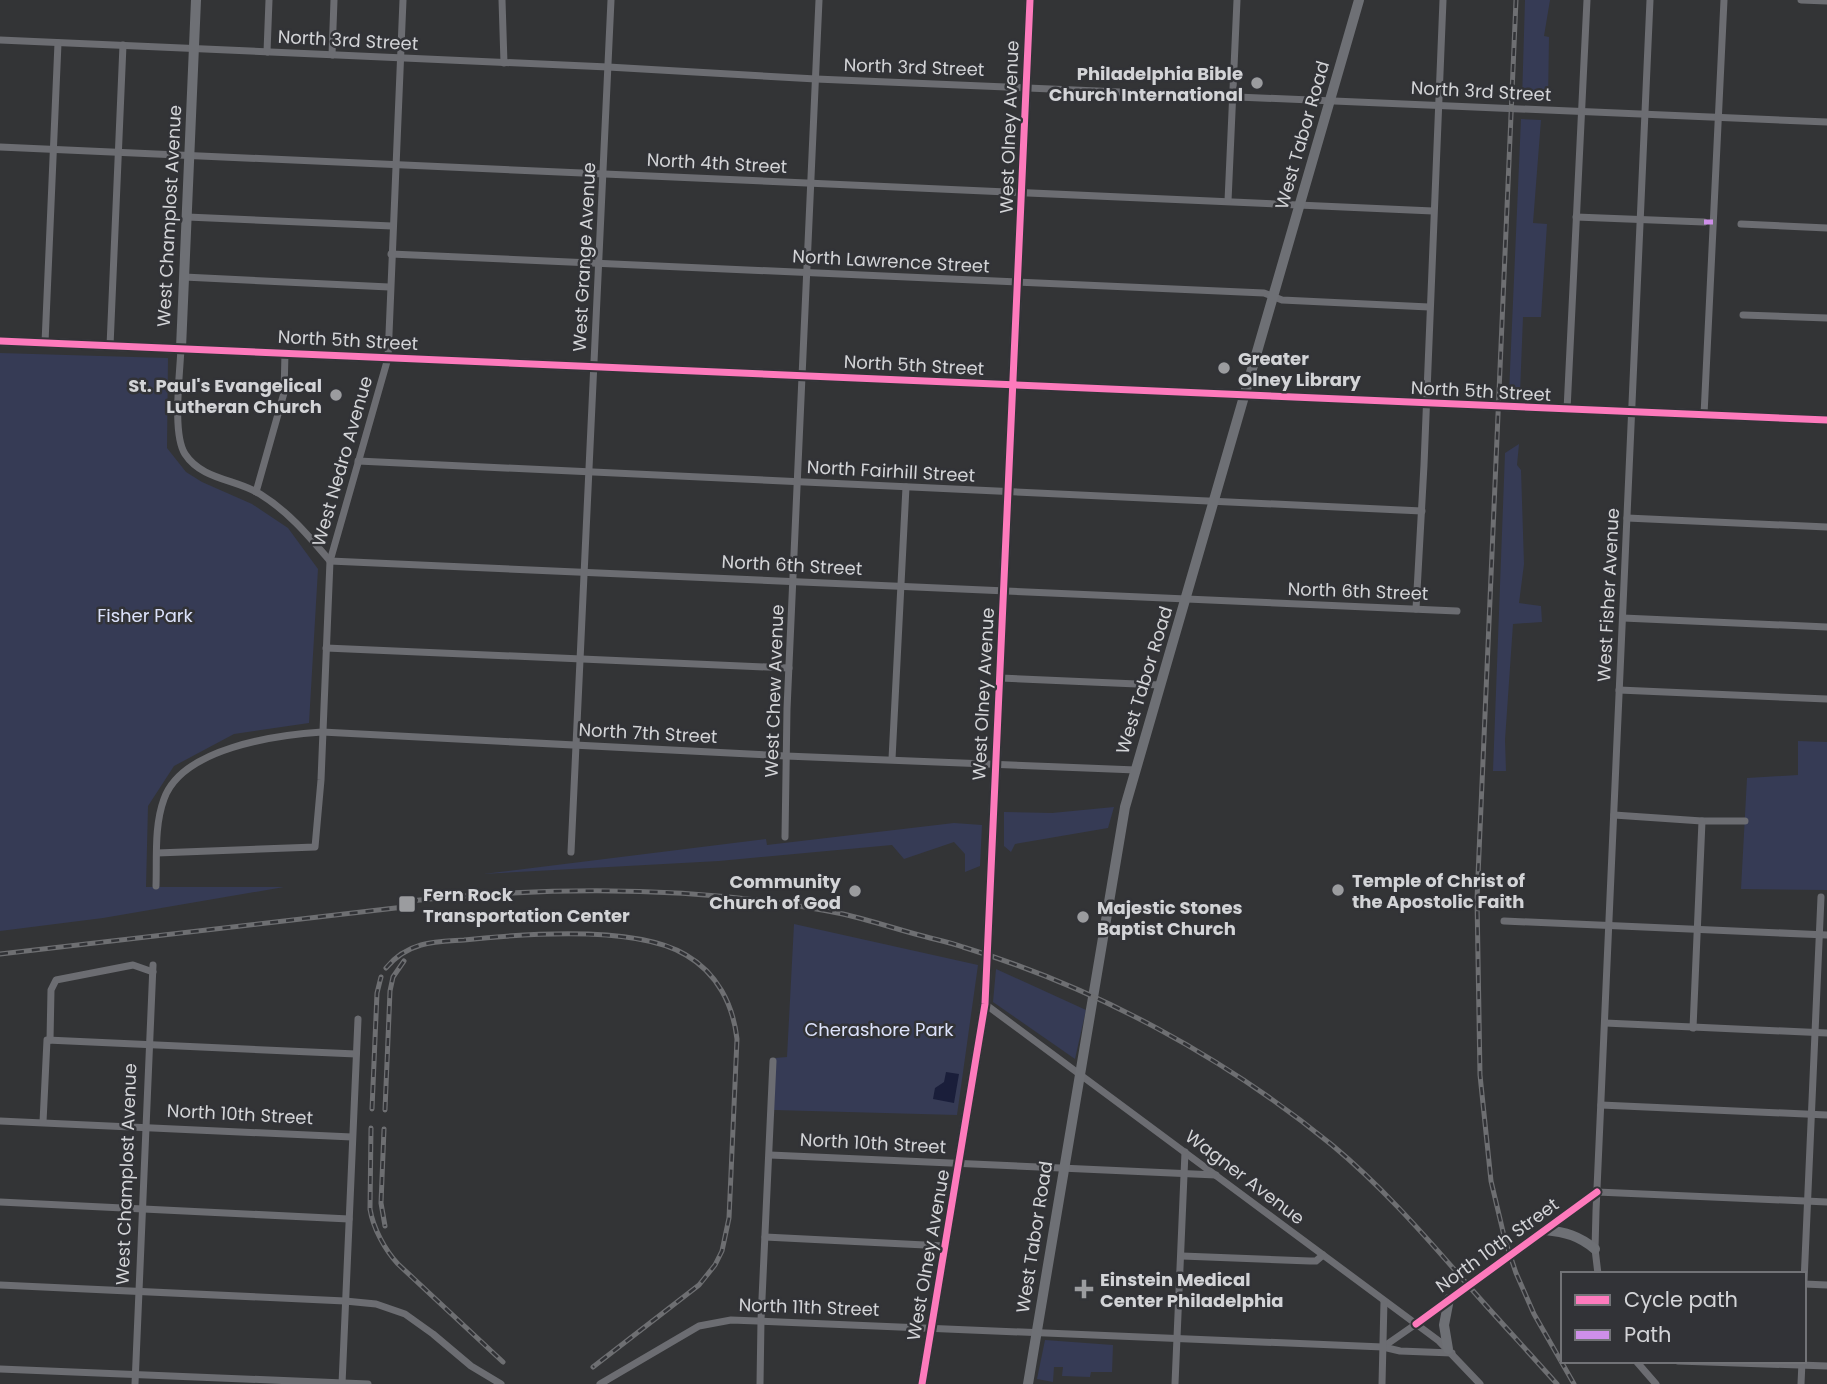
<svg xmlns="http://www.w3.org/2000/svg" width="1827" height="1384" font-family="Poppins,sans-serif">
  <rect width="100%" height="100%" fill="#333436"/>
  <g fill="#363b55">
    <polygon points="1525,0 1550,0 1544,36 1549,37 1548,101 1522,100"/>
    <polygon points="1521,119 1541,120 1533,223 1547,224 1541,317 1523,317 1520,393 1509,393"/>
    <polygon points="0,353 168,358 167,448 186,472 202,482 252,504 288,528 318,569 309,723 234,734 174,766 148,806 146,887 284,887 103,918 0,931"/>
    <polygon points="1519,444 1517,465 1521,470 1524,564 1519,603 1541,606 1542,622 1513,624 1505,740 1506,771 1493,771 1505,453"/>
    <polygon points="1798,741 1827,742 1827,890 1741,889 1747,778 1798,775"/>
    <polygon points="1114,807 1108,828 1015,844 1011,852 1004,846 1004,812 1052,813"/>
    <polygon points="954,823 982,825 980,866 965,872 965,854 954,842 904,859 892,845 719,861 483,874 766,839 767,845"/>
    <polygon points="794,924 978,965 957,1115 774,1110 775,1058 787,1057"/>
    <polygon points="996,969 1086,1010 1075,1059 993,1002"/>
    <polygon points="1045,1340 1113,1345 1112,1372 1091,1372 1090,1377 1062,1376 1063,1367 1054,1367 1053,1382 1037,1379"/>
  </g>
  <polygon fill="#1a1e3a" points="946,1072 959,1074 954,1103 933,1099 935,1088 944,1082"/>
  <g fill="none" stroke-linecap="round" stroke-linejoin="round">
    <g stroke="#6c6d72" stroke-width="7">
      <polyline points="502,0 504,63"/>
      <polyline points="1801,0 1827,1"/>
      <polyline points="0,40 608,67 816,79 1827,122"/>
      <polyline points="267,52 269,0"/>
      <polyline points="332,55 334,0"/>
      <polyline points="0,147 1433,211"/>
      <polyline points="1228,201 1237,0"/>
      <polyline points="187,217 392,226"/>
      <polyline points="1576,217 1704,222"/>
      <polyline points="1741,224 1827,228"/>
      <polyline points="391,254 1264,293 1282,300 1429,307"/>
      <polyline points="184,277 389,287"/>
      <polyline points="1743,315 1827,318"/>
      <polyline points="45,343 58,43"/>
      <polyline points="110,346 123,45"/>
      <path d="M 181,348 C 180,373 172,434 185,454 C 202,480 236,479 260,494 C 289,512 308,535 330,561 L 1457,611"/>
      <polyline points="1567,410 1587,0"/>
      <polyline points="1704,415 1724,0"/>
      <polyline points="358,461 1422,511"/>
      <polyline points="256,492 284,393 285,353"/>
      <polyline points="1627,518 1827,527"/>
      <polyline points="1416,609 1424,465 1443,0"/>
      <polyline points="1623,618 1827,627"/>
      <polyline points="326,648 789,668"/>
      <polyline points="1000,678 1160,685"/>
      <polyline points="1619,690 1827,699"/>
      <polyline points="892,759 906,487"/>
      <polyline points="1614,815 1702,821 1745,821"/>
      <polyline points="785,837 787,709 819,0"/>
      <polyline points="571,852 611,0"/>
      <polyline points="157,853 315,847 321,780 330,561 388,358 403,0"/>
      <path d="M 156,886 C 157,858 154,826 164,799 C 182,748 276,735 322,732 L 786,756 L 1136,770"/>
      <polyline points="1504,921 1827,935"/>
      <polyline points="985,1004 1439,1341 1480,1384"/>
      <polyline points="1605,1023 1827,1033"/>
      <polyline points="1693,1028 1702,821"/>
      <polyline points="50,1040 51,990 56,980 133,965 153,972"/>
      <polyline points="1601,1105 1827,1115"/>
      <polyline points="0,1121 352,1137"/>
      <polyline points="43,1122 47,1040 356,1054"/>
      <polyline points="770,1155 1216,1175"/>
      <polyline points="1597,1192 1827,1202"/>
      <polyline points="0,1202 349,1219"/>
      <polyline points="765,1237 945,1246"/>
      <polyline points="1182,1256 1310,1261 1316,1261 1323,1255"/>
      <polyline points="1598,1274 1595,1249 1596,1211 1650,0"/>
      <polyline points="1804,1282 1821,897"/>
      <polyline points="1804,1284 1827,1285"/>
      <polyline points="0,1285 345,1301 376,1304 405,1314 433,1334 471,1366 501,1384"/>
      <polyline points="1383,1347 1416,1324"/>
      <polyline points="1636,1361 1656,1384"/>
      <polyline points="1678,1361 1827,1366"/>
      <polyline points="0,1369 368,1384"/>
      <polyline points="135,1384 153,965"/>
      <polyline points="342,1384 358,1019"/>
      <polyline points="600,1384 699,1326 731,1320 1383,1347 1400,1351 1452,1353"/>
      <polyline points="760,1384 761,1320 773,1061"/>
      <polyline points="1175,1384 1185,1152"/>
      <polyline points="1382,1384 1384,1301"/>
      <polyline points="1801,1384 1802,1362"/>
    </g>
    <g stroke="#6e7075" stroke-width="10">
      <polyline points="0,341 1827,420"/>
      <polyline points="181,348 196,0"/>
      <path d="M 1545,1230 C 1566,1232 1579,1236 1595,1249"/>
      <polyline points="1416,1324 1597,1192"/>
      <polyline points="1448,1349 1444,1325 1449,1299"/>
      <polyline points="922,1384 985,1004 1030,0"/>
      <polyline points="1028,1384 1125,807 1359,0"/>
    </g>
    <g stroke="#6e6f72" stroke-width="5">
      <g id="rail">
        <polyline points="1516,0 1477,899 1480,1075 1491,1181 1505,1240 1516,1273 1534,1314 1574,1384"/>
        <path d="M 410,901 C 552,886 702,885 843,914 C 869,920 893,928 919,935 C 933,939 949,942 963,947 C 1097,988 1224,1057 1332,1145 C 1379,1184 1420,1230 1460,1276 C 1492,1313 1525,1348 1557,1384"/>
        <polyline points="0,954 404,907"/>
        <path d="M 386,968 C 395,957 407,949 421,945 C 435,941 450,941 464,940 C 521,934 637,925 686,955 C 717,973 733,1004 737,1039 L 729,1218 L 722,1251 L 715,1265 L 699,1285 L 593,1367"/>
        <polyline points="372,1109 377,993 381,977"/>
        <polyline points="385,1110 390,991 393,977 404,961"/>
        <path d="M 371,1128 L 370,1209 C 373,1228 385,1250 398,1264 L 503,1362"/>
        <polyline points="384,1129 381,1203 385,1226"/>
      </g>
    </g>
    <use href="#rail" stroke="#323337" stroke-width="2.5" stroke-dasharray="8" stroke-linecap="butt"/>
    <polyline stroke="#ce8fe9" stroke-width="5" stroke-dasharray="10 5" stroke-linecap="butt" points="1704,222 1713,222"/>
    <g stroke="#323337" stroke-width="11">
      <g id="cycleway">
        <polyline points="0,341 1827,420"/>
        <polyline points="1416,1324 1597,1192"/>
        <polyline points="922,1384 985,1004 1030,0"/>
      </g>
    </g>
    <use href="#cycleway" stroke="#fd7abc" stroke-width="7"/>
  </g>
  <g fill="#9b9c9f" stroke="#323337" stroke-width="2.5">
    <circle cx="1257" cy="83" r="7"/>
    <circle cx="1224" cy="368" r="7"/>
    <circle cx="336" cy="395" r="7"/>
    <circle cx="1338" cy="890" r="7"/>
    <circle cx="855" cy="891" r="7"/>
    <rect x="398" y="895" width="18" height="18" rx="3.5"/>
    <circle cx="1083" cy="917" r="7"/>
    <path d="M1080.5 1278.5h7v7h7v7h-7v7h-7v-7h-7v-7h7z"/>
  </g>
  <g text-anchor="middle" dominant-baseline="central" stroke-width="5" stroke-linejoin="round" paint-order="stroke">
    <g font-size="18" fill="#d3d4d7" stroke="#323337">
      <text transform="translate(348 40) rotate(3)">North 3rd Street</text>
      <text transform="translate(914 67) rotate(2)">North 3rd Street</text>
      <text transform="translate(1481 91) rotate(3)">North 3rd Street</text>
      <text transform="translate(1009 127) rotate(-88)">West Olney Avenue</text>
      <text transform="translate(1302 135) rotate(-74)">West Tabor Road</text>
      <text transform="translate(717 163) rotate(3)">North 4th Street</text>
      <text transform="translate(169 216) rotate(-87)">West Champlost Avenue</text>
      <text transform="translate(584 257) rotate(-87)">West Grange Avenue</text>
      <text transform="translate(891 261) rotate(3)">North Lawrence Street</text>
      <text transform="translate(348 340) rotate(3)">North 5th Street</text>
      <text transform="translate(914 365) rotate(3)">North 5th Street</text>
      <text transform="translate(1481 391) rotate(3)">North 5th Street</text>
      <text transform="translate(342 461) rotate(-74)">West Nedro Avenue</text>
      <text transform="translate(891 471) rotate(3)">North Fairhill Street</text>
      <text transform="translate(792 565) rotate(3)">North 6th Street</text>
      <text transform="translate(1358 591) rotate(2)">North 6th Street</text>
      <text transform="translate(1608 595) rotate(-87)">West Fisher Avenue</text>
      <text transform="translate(1144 680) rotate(-73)">West Tabor Road</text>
      <text transform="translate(774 691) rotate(-88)">West Chew Avenue</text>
      <text transform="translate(983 694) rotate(-87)">West Olney Avenue</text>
      <text transform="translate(648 733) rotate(3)">North 7th Street</text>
      <text transform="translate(240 1114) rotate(3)">North 10th Street</text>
      <text transform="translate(873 1143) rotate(3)">North 10th Street</text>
      <text transform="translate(126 1174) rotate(-88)">West Champlost Avenue</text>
      <text transform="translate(1245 1177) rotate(37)">Wagner Avenue</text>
      <text transform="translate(1034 1237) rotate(-81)">West Tabor Road</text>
      <text transform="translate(1497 1245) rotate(-36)">North 10th Street</text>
      <text transform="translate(928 1255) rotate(-80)">West Olney Avenue</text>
      <text transform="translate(809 1307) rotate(2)">North 11th Street</text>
    </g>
    <g font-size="18" font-weight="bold" fill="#d3d4d7" stroke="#323337" text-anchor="start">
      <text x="1243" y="73" text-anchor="end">Philadelphia Bible<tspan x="1243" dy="21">Church International</tspan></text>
      <text x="1238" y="358">Greater<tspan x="1238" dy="21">Olney Library</tspan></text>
      <text x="322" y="385" text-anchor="end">St. Paul's Evangelical<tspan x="322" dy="21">Lutheran Church</tspan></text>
      <text x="1352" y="880">Temple of Christ of<tspan x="1352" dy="21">the Apostolic Faith</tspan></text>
      <text x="841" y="881" text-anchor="end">Community<tspan x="841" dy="21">Church of God</tspan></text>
      <text x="423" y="894">Fern Rock<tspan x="423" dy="21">Transportation Center</tspan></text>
      <text x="1097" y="907">Majestic Stones<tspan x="1097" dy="21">Baptist Church</tspan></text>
      <text x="1100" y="1279">Einstein Medical<tspan x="1100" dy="21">Center Philadelphia</tspan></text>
    </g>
    <g font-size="18" fill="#dce2fb" stroke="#323337">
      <text x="145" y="615">Fisher Park</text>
      <text x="879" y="1029">Cherashore Park</text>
    </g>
  </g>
  <rect x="1561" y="1272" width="245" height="91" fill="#323337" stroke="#727377" stroke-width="2"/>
  <rect x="1575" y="1295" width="35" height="10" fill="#fd7abc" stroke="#727377" stroke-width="2"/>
  <text x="1624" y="1307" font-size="21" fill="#d3d4d7">Cycle path</text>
  <rect x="1575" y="1330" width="35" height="10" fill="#ce8fe9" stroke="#727377" stroke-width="2"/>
  <text x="1624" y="1342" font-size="21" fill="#d3d4d7">Path</text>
</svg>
